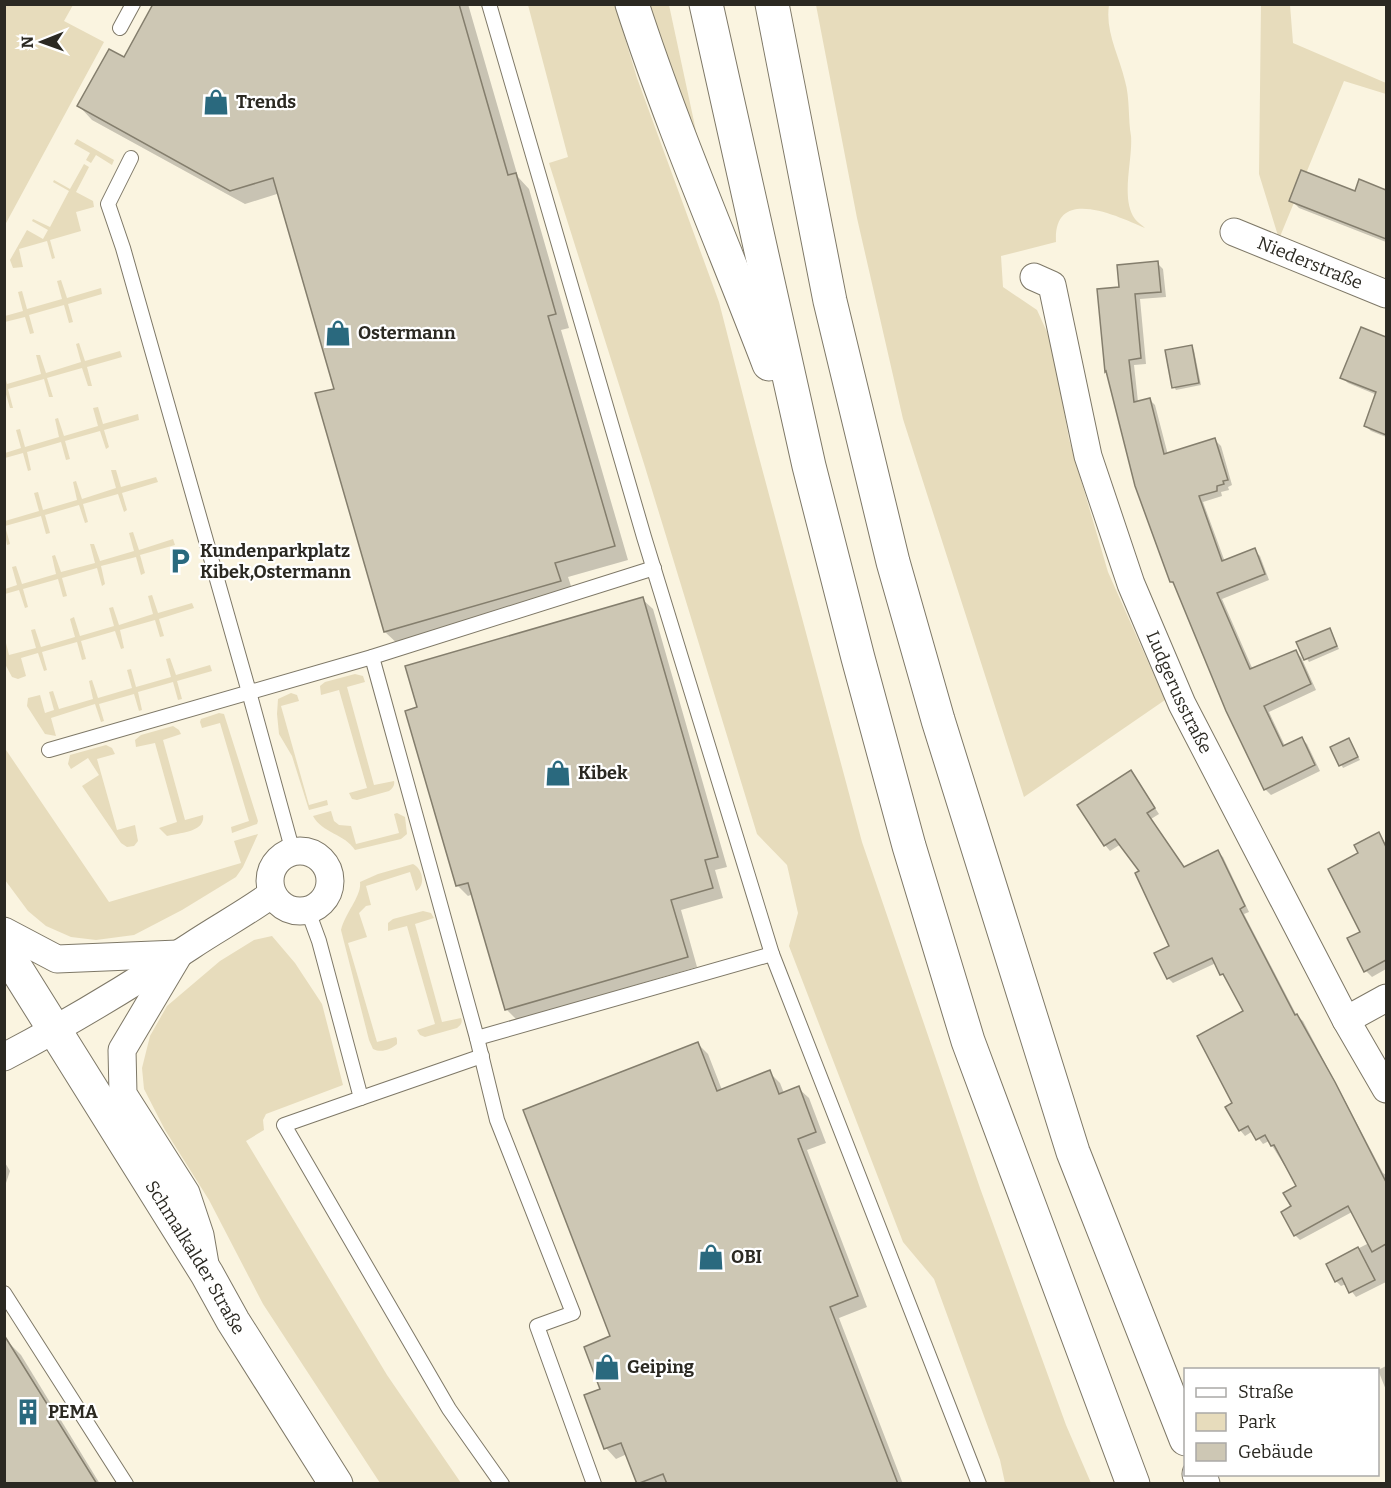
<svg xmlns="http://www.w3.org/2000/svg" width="1391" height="1488" font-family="Bitter,serif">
  <rect width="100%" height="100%" fill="#faf4e0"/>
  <g fill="#e7dcbc">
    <polygon points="5,4 73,5 64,21 104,42 5,225"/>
    <polygon points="528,5 615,5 637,78 719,302 756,446 862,842 980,1188 1066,1425 1091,1483 1005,1483 1000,1460 934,1279 903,1242 789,946 798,913 787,865 757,834 645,467 549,163 568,157"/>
    <polygon points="641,5 669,5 699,145"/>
    <path d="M 816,5 L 1109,5 C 1105,32 1119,55 1125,81 C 1130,98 1128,119 1131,136 C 1133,160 1120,199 1135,219 C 1137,222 1142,225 1145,228 C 1117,216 1053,185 1056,242 L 1001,256 L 1003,287 L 1037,310 L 1052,343 L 1069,439 L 1108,572 L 1165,700 L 1024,797 L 903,419 L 857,218 Z"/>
    <polygon points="1261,5 1290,5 1293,43 1386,83 1386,94 1344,81 1279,239 1259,174"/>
    <polygon points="77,139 114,160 112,165 96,155 91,163 86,160 90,153 74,144"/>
    <polygon points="84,164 89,167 76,192 93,201 94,207 76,212 81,231 50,240 55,258 52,259 47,241 19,249 23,267 13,268 10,260 27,230 43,239 48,230 32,221 33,219 50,227 69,191 53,182 54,180 70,189"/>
    <polygon points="61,280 67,298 101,288 102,294 68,304 73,322 69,323 64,305 29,315 34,333 30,334 25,317 5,322 5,316 23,311 18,292 22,291 27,309 62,299 57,281"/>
    <polygon points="79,343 85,361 120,351 122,357 87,367 92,386 88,386 82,368 47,378 53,397 49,397 44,379 8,389 13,408 10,408 5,391 5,376 7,384 41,374 36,355 40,355 46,373 81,362 76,344"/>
    <polygon points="98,407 103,424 138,414 139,420 104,430 109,447 106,449 100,431 65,441 70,459 66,460 61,442 27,452 31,470 28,471 23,453 5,458 5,453 21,448 16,430 20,429 25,447 59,437 55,419 58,418 64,436 98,426 93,408"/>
    <polygon points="111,470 116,470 121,487 156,477 158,482 122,493 127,510 124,512 118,494 83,504 88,522 85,523 79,505 45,515 50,533 46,534 41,516 5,526 10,544 7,545 5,535 5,521 39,511 34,493 38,492 43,510 77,500 73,482 76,481 82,499 116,488"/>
    <polygon points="133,532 139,550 173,539 175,545 140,555 145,573 141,575 136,557 101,566 105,584 102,586 97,568 62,578 67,596 63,597 58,579 23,589 28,607 25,608 19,590 5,594 5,589 17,585 12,567 16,566 22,584 56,574 52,556 55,555 61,572 95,563 90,544 94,544 100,561 134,551 129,533"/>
    <polygon points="152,595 158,613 192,603 194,608 159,619 164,636 160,637 155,620 120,630 124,648 121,649 115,631 81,641 86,659 82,660 77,642 42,652 47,670 44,671 38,653 21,658 26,676 18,679 12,677 5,664 5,639 9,655 36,648 31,630 35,629 41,647 75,637 70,619 74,617 80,636 114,626 109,608 113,607 119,625 153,614 148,596"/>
    <polygon points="170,658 176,675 210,665 212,671 177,681 182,699 178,700 173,682 138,692 142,710 139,711 134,694 99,704 104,721 101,722 95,704 51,718 56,736 45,734 27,706 28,698 40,695 45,713 54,710 49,692 53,691 59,709 93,699 89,681 92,680 98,698 132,688 127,670 131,669 136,687 171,677 166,659"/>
    <path d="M 355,674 L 363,676 L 365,682 L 347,687 L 374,785 L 394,781 C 395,785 393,788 389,791 L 357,800 L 352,799 L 349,793 L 367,788 L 339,690 L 321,695 L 320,686 L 325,682 Z"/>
    <polygon points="291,693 297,695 299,701 281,706 309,805 327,800 328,805 309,810 292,756 279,734 277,714 278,699"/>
    <polygon points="219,713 224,714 258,821 257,824 232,833 231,827 249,821 220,723 202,728 200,722 201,719"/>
    <path d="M 173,726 L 179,730 L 181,734 L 163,740 L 185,820 L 203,815 C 206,832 179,833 167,836 L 159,828 L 177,822 L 155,743 L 136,747 L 135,740 L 141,735 Z"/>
    <polygon points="106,745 112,748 115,754 97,759 117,830 135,825 138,841 134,846 127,847 121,843 82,786 99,775 88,758 71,769 68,764 70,755"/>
    <polygon points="4,747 109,902 241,863 234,841 258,834 243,867 236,877 182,910 134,935 96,940 71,937 46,926 28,911 5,880"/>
    <path d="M 331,811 L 334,821 L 339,825 L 351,826 L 356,844 L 399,833 L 394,814 L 397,813 L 405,817 L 407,834 L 401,839 L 355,850 C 345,834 322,833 313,816 Z"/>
    <path d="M 413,864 C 423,869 426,885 416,891 L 410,872 L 366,886 L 371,905 L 366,906 L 359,913 L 367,937 L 348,943 L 377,1042 L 396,1037 L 397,1039 L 397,1044 C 390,1050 381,1053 373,1049 L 369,1040 L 341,930 C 345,913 362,896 360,882 L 378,874 Z"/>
    <path d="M 423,911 L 431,913 L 434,918 L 415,924 L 442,1022 L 461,1018 C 463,1022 461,1025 457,1028 L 425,1037 L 420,1035 L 417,1030 L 435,1024 L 407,926 L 388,931 L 388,923 L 393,919 Z"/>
    <polygon points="272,936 295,963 322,1004 343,1085 266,1114 263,1120 264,1130 246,1141 387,1375 461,1483 380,1483 263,1304 209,1200 165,1130 144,1089 142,1068 150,1036 167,1006 220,961 254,940"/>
  </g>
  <g fill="#0003">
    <polygon points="155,4 468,4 518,177 529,189 569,328 561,330 628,560 568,577 574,595 399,645 385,632 317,394 336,390 280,193 245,204 92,120 79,106 125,59"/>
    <polygon points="1360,181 1386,192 1386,242 1299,208 1291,200 1356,193"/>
    <polygon points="1157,263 1163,269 1166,297 1140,299 1146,364 1134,365 1138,402 1150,400 1155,405 1168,455 1215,440 1221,446 1232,485 1228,487 1229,490 1221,492 1222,496 1203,502 1225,562 1254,550 1260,556 1269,580 1222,599 1253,670 1295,652 1301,657 1316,690 1269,712 1285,746 1301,738 1307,744 1320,771 1271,795 1265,789 1176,586 1171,582 1136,485 1120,288"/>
    <polygon points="1362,329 1386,338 1386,437 1371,431 1366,426 1377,395 1348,383 1342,377"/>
    <polygon points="1191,347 1194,350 1201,385 1176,390 1174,387"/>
    <polygon points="642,599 653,609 727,867 715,870 723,898 681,910 697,967 517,1020 506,1009 473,894 468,896 457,885 419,708"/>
    <polygon points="1329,630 1339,649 1309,662 1298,643"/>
    <polygon points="1348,740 1360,760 1343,768 1332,747"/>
    <polygon points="1131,772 1159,814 1151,819 1185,868 1218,852 1223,857 1249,912 1244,914 1297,1016 1303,1021 1383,1173 1386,1175 1386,1282 1356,1297 1346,1284 1341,1286 1336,1281 1328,1264 1369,1243 1352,1212 1300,1240 1295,1235 1293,1207 1298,1187 1269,1141 1263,1144 1253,1131 1245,1136 1240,1130 1234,1103 1245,1012 1227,980 1216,963 1173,983 1168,978 1171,946 1142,872 1121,844 1110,851 1105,845"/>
    <polygon points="1378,834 1386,844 1386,969 1372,977 1366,971 1362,933 1360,854"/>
    <polygon points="698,1044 708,1054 722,1090 769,1072 780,1083 784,1093 798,1088 809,1098 826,1143 807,1150 867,1307 839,1318 903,1484 639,1484 627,1454 616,1459 606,1448 602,1390 612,1337"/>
    <polygon points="4,1161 10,1171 4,1189"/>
    <polygon points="7,1341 21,1355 100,1484 4,1484"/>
    <polygon points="1386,1366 1386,1390 1378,1370"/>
  </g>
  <g fill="#cdc7b4" stroke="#847e6d" stroke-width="1.5">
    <polygon points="153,4 459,4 508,175 516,173 556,314 548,316 615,546 555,563 561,581 384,632 315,393 334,389 273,178 230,191 77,106 109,49 124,57"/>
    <polygon points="1301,170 1355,191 1359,179 1386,190 1386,239 1289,201"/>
    <polygon points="1158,261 1161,292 1135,294 1141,358 1129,360 1134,402 1150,398 1164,454 1215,438 1228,480 1223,481 1224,484 1217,486 1217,491 1199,496 1222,561 1255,548 1265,574 1217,593 1250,669 1296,650 1311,684 1264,706 1283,746 1302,737 1315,765 1264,790 1226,711 1173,582 1170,582 1135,486 1106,371 1105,372 1097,289 1119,287 1117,265"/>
    <polygon points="1361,327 1386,337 1386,435 1364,426 1376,392 1340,378"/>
    <polygon points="1192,345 1199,383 1172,388 1165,350"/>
    <polygon points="643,597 718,857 705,860 713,888 671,900 688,957 505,1010 468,883 456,886 405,711 417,707 405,666"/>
    <polygon points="1330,628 1337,646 1304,660 1296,642"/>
    <polygon points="1349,738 1358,757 1339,766 1330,747"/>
    <polygon points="1131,770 1155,808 1147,813 1184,867 1218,850 1245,906 1240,909 1295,1015 1297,1014 1335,1082 1386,1182 1386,1244 1372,1252 1348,1206 1294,1236 1281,1212 1291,1206 1283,1193 1296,1186 1274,1145 1271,1146 1265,1135 1256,1140 1248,1126 1239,1131 1225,1107 1232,1103 1197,1036 1243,1011 1223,974 1220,975 1212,958 1167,979 1154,953 1169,946 1135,873 1139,871 1115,839 1104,846 1077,805"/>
    <polygon points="1379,832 1386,847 1386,960 1364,972 1347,938 1360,932 1328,869 1358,853 1354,845"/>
    <polygon points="698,1042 717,1091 770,1070 779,1094 799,1086 816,1132 798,1139 858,1296 830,1307 898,1484 667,1484 663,1474 637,1484 621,1443 604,1449 584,1395 600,1389 584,1347 610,1336 523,1110"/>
    <polygon points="1358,1247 1375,1280 1349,1293 1342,1278 1335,1282 1326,1264"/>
    <polygon points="4,1335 97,1484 4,1484"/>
  </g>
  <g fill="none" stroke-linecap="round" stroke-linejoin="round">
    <g stroke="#7e7867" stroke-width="16">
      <g id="service">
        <polyline points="489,4 644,537 772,954 979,1484"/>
        <polyline points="120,28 133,4"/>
        <polyline points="131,158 108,204 123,248 249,692 293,852"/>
        <polyline points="372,657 477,1038 497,1120 573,1313 537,1326 594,1484"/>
        <polyline points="49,750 372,657 654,568"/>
        <polyline points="308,911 319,941 361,1098 284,1125 449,1409 502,1484"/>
        <polyline points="477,1038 772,954"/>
        <polyline points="361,1098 482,1056"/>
        <polyline points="4,1293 126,1484"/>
      </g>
    </g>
    <g stroke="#7e7867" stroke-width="29">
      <g id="minor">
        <path id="s1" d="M 1234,232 L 1386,294"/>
        <path id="s2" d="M 1034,277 L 1052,285 L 1088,456 L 1131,584 L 1182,704 L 1346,1020 L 1386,1089"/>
        <circle cx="300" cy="881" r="30"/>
        <polyline points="4,931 57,959 178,954"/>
        <polyline points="179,954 122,1050 123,1094 186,1193 200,1235 205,1264"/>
        <polyline points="1346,1020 1386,998"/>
        <path d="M 4,1057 C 69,1023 130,986 191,946 C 218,928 246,913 272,894"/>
      </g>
    </g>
    <g stroke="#7e7867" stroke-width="35">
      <g id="secondary">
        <path id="s3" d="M 4,949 L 207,1274 L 233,1321 L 336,1484"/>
      </g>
    </g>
    <g stroke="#7e7867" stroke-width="35">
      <g id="motorway">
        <path d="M 632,4 C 672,127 723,244 769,364"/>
        <polyline points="706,4 809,466 858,658 909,846 968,1041 1133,1484"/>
        <polyline points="772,4 830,301 893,562 938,720 1073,1152 1186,1439"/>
        <polyline points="1199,1474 1203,1484"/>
      </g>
    </g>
    <use href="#service" stroke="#fff" stroke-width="14"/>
    <use href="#minor" stroke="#fff" stroke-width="27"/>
    <use href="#secondary" stroke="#fff" stroke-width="33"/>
    <use href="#motorway" stroke="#fff" stroke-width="33"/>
  </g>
  <defs>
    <g id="shop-bare" transform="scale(2.07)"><path d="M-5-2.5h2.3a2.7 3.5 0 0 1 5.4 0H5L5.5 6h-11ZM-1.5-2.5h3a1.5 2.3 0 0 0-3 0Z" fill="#2a697e" stroke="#fff" stroke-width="2.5" paint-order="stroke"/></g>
    <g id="parking-bare" transform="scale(2.07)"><path d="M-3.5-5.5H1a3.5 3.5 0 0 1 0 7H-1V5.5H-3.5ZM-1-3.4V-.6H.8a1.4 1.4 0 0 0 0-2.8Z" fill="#2a697e" stroke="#fff" stroke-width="2.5" paint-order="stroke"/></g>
    <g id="building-bare" transform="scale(2.07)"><path d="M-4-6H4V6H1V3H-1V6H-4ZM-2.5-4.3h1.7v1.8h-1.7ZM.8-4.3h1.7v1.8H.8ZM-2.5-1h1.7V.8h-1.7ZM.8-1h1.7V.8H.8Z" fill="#2a697e" stroke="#fff" stroke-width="2.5" paint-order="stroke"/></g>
  </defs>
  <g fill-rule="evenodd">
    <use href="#shop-bare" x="216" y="102"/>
    <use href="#shop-bare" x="338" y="333"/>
    <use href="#parking-bare" x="180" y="561"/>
    <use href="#shop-bare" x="558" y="773"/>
    <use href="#shop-bare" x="711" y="1257"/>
    <use href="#shop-bare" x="607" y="1367"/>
    <use href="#building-bare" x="28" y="1412"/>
  </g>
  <g text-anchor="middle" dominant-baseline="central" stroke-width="4.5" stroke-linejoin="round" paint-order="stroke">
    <g font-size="18" font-weight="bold" fill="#2b2922" stroke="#fff" text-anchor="start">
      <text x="236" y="102">Trends</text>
      <text x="358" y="333">Ostermann</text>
      <text x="200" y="551">Kundenparkplatz<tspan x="200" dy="21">Kibek,Ostermann</tspan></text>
      <text x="578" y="773">Kibek</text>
      <text x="731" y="1257">OBI</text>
      <text x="627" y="1367">Geiping</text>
      <text x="48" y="1412">PEMA</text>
    </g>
    <g font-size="18" fill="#2b2922" stroke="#fff">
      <text stroke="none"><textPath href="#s1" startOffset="82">Niederstraße</textPath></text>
      <text stroke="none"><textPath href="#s2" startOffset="448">Ludgerusstraße</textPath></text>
      <text stroke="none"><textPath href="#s3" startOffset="363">Schmalkalder Straße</textPath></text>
    </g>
  </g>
  <rect width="1391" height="1488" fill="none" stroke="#2b2922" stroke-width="12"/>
  <rect x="1184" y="1368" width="195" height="108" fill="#ffffff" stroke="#aaa9a7" stroke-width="1.5"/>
  <rect x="1196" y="1388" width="30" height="9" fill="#ffffff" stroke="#aaa9a7" stroke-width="1.5"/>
  <text x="1238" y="1398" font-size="18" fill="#2b2922">Straße</text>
  <rect x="1196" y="1413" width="30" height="18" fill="#e7dcbc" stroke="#aaa9a7" stroke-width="1.5"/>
  <text x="1238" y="1428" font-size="18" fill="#2b2922">Park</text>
  <rect x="1196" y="1443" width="30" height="18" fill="#cdc7b4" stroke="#aaa9a7" stroke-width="1.5"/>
  <text x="1238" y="1458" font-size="18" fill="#2b2922">Gebäude</text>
  <g transform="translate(42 42) rotate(269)" stroke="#ffffff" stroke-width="4.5" paint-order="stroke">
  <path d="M0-4.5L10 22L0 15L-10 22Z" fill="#2b2922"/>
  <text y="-9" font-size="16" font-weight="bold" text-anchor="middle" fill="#2b2922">N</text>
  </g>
</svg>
